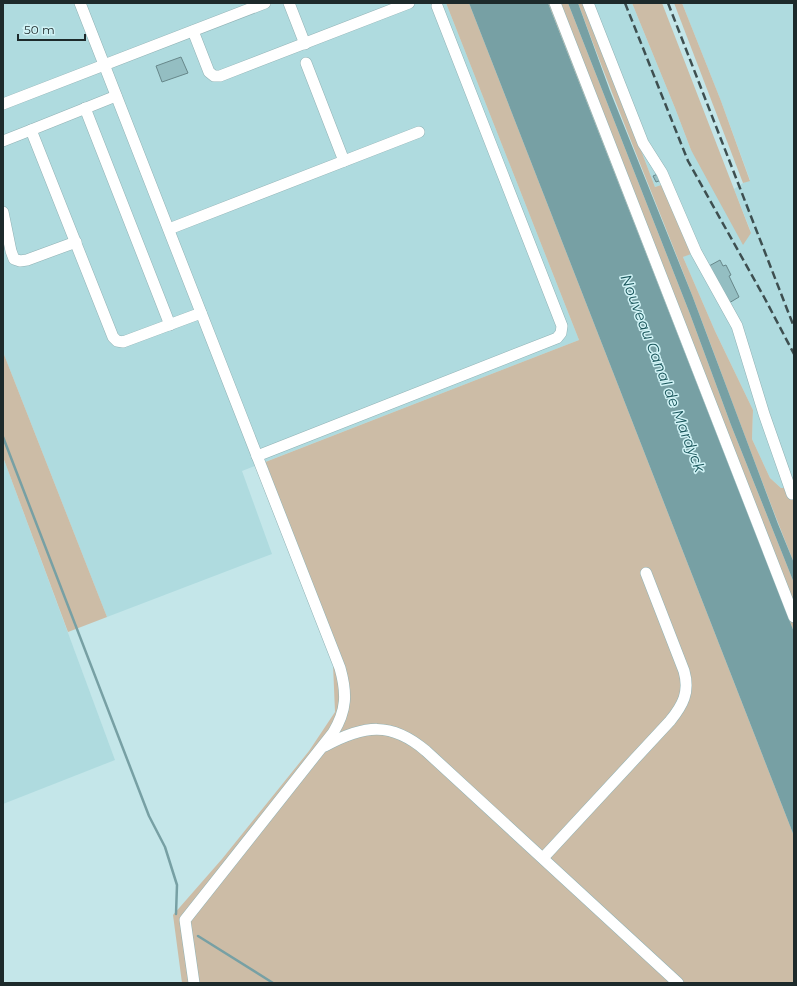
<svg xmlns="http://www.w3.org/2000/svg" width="797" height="986" font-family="Montserrat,sans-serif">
  <rect width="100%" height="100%" fill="#c4e6e9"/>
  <g fill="#afdbdf">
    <polygon points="3,3 446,3 579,340 242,471 272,554 107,617 3,352"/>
    <polygon points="585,3 632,3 675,108 691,150 751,232 734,189 743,183 750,180 721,101 682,3 794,3 794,488 781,488 770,478 752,439 753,410 715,331 683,257 690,253 664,184 655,187"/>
    <polygon points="3,457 115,760 3,804"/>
  </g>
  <g fill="#ccbca6">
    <polygon points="446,3 469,3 794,836 794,983 182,983 173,915 222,859 309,751 335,712 333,664 255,466 579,340"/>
    <polygon points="548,3 568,3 690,314 731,425 794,583 794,632"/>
    <path d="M 578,3 L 585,3 L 655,187 L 664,184 L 691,254 L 683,257 L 715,331 L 753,410 L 752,439 L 770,478 L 781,488 L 794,488 L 794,563 C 758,474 726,384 692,295 C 654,197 614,101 578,3 Z"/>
    <polygon points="632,3 662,3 751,233 743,245 691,150 675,108"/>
    <polygon points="674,3 682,3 721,101 750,181 743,183"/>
    <polygon points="3,352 107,617 68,632 3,457"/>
  </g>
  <g fill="#77a0a4">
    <polygon points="469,3 548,3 794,632 794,836"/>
    <polygon points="568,3 578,3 610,91 692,295 778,524 794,563 794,583 731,425 690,314"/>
  </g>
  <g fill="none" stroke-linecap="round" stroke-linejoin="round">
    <g stroke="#77a0a4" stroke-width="2.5">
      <polyline points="3,437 149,816 165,847 177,885 176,914"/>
      <polyline points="198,936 273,983"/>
    </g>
  </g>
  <g fill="#94bec2" stroke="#67878a">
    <polygon points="181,57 188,73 162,82 156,66"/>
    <polygon points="660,173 662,180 656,182 653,176"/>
    <polygon points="720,260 723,266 726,265 731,275 729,276 739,297 729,303 709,266"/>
  </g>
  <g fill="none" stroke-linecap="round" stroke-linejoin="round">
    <g stroke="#91b2b5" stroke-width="12">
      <g id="minor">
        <path d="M 80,3 L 340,668 C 347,693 347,710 333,733 L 185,920 L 194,983"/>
        <polyline points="289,3 305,44"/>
        <polyline points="555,3 794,617"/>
        <polyline points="588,3 643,143 662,173 696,252 737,326 764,414 792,494"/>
        <polyline points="193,31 209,72 214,76 220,76 409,3"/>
        <polyline points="306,63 344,161"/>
        <polyline points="116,96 31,130 113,337 117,341 123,342 201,313"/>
        <polyline points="3,104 265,3"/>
        <polyline points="85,108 170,325"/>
        <polyline points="3,141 31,130"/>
        <polyline points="3,212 11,251 14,259 20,261 27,260 76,242"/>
        <polyline points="169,229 419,132"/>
        <polyline points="257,456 557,338 561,333 562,326 437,6"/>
        <path d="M 325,746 C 364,725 391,721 426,751 L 678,983"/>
        <path d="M 543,858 L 670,721 C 683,705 690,692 684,671 L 646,573"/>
      </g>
    </g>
    <use href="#minor" stroke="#fff" stroke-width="11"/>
    <g stroke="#3e4f50" stroke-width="2.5" stroke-dasharray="8 4" stroke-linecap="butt">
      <polyline points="625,3 688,161 764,297 794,354"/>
      <polyline points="668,3 794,327"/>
    </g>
  </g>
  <g text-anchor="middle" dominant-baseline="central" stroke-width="3" stroke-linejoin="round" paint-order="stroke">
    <g font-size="15" font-style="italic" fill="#1a565b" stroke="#d1f3f6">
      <text transform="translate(663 373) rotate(69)">Nouveau Canal de Mardyck</text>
    </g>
  </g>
  <rect width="797" height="986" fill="none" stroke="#1d2a2b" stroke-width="8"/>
  <path d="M18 34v6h67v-6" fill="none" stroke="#1d2a2b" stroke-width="2"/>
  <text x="24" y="34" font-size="12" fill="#1d2a2b" stroke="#d1f3f6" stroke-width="3" paint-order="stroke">50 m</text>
</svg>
